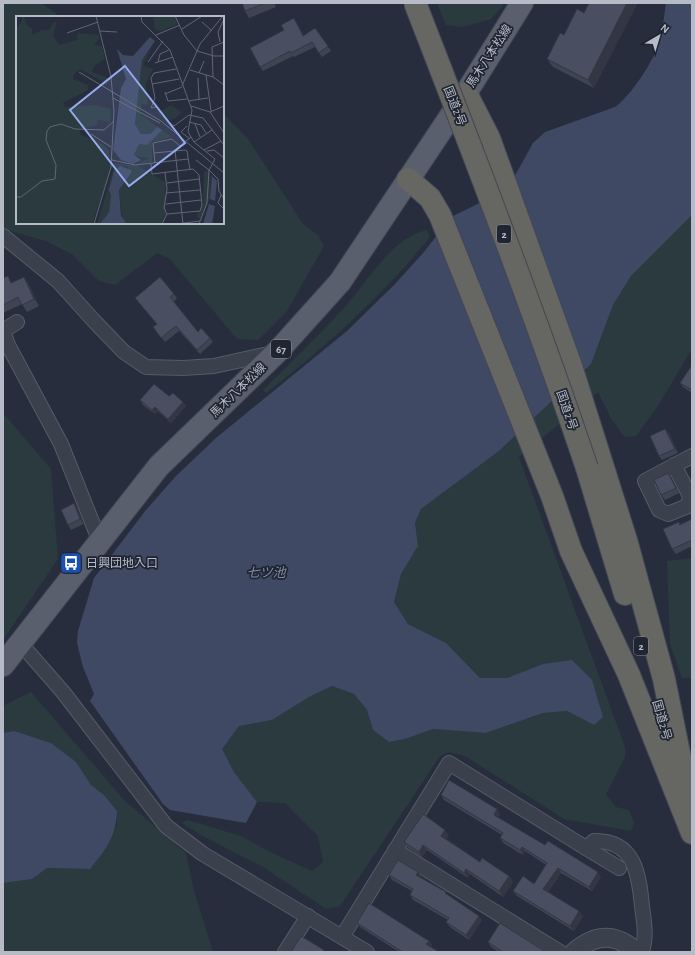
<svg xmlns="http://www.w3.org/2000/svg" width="695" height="955" font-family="'Alegreya Sans','Noto Sans JP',sans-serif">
  <rect width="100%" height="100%" fill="#272d3d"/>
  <g fill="#2a3a3f">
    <polygon points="3,3 41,3 61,17 17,17 17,223 223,223 223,113 248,139 303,224 318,235 324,246 287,311 258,340 237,339 169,258 157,253 115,285 99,281 73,255 46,241 3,229"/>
    <polygon points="437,3 502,3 503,6 491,19 463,27 446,25"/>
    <polygon points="692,215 692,349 658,406 636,436 624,437 612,420 598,392 519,457 625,747 625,757 606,794 616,807 629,810 634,823 631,831 564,819 465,756 449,752 440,756 340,906 326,909 263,867 201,835 182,823 188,820 241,836 270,852 312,871 323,862 318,836 285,803 257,802 234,772 221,749 239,726 272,720 309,697 332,686 354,694 367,710 373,730 389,742 405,739 433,729 486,733 543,713 567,711 594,725 543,664 507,678 480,678 446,643 408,624 394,602 401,574 418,546 415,523 421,509 499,451 591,364 613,305 631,276"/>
    <path d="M 427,230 L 430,237 C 382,296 326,347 266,393 L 263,390 C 290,364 316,338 342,310 C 366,285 391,237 427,230 Z"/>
    <polygon points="3,413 51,469 58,559 3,640"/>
    <polygon points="692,558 692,678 682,678 670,644 667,561"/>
    <polygon points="31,692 125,801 186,853 193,887 213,952 3,952 3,883 32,879 47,868 90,869 117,825 117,811 104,795 91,785 76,762 14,731 3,733 3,706"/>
  </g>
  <g fill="#3f4964">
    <path d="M 666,3 L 692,3 L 692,215 L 631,276 L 613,305 L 591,364 L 499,451 L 421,509 L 415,523 L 418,546 L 401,574 L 394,602 L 408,624 L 446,643 L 480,678 L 507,678 L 543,664 L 572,660 L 592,680 L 603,717 L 594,725 L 567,711 L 543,713 L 486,733 L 433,729 L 405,739 L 389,742 L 373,730 L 367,710 L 354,694 L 332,686 L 309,697 L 272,720 L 239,726 L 222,749 L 234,772 L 257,802 L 246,823 L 170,810 L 163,804 L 90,701 L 94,694 L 83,667 L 77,643 L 78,631 L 94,578 L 146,510 L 176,476 L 216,438 L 347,331 L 395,284 L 424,252 L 451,217 L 502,192 L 517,172 L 533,143 L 545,132 L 615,107 C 631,96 655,59 660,40 C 663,28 664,15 666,3 Z"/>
    <path d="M 14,731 L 51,743 L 76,762 L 91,785 L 104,795 L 117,811 C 116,837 106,849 90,869 L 47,868 L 32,879 L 3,883 L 3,733 Z"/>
  </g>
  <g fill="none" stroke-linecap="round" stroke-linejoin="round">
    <g stroke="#565b68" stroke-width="16">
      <g id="minor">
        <polyline points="3,236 58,281 95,322 124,352 146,367 183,368 214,366 273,353"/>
        <polyline points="17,322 3,331 8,345 61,444 100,542"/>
        <polyline points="674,465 690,496 688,506 668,514 659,510 645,481 692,456"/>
        <polyline points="21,644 63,692 166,826 203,854 367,952"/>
        <polyline points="586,848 619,868"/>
        <polyline points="395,850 560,952"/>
        <path d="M 342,937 L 449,763 L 586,848 L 594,841 C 635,840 639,875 642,906 C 644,923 647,936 642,952"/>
        <polyline points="285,952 308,916"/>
      </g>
    </g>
    <g stroke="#565b68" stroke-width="20">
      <path id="tertiary" d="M 574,952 C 596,933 616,933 637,952"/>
    </g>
    <g stroke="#444956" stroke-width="24">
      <polyline id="primary" points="3,665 159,466 277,352 340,282 466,93 522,3"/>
    </g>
    <g stroke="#434855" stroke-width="24">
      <g id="trunk">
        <polyline points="466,93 489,138 571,366 626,540 664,679 692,817"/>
        <polyline points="408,179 430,198 440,215 552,496 571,551 629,675 692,833"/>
        <polyline points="587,468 625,594"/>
      </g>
    </g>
    <use href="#minor" stroke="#3b404d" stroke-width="14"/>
    <use href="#tertiary" stroke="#3b404d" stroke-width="18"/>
    <use href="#primary" stroke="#595f6d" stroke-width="22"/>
    <use href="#trunk" stroke="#666663" stroke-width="22"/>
    <g stroke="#434855" stroke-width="24" stroke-linecap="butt">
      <path id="trunk-bridge" d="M 415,3 C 475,157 534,311 587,468"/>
    </g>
    <use href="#trunk-bridge" stroke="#666663" stroke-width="22"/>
  </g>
  <g fill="#3f4453">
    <polygon points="242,3 274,3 276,7 249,18 245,11"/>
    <polygon points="297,23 304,36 315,28 331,51 322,57 315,47 294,57 293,56 263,71 260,67"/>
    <polygon points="560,33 594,88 553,67 547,59"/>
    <polygon points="3,278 12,282 28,283 39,306 27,312 22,304 3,313"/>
    <polygon points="174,294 177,298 174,302 198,332 210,338 213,342 200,354 179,331 165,342 153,327 157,324 135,298"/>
    <polygon points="692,365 692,393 683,387 680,383"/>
    <polygon points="169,396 183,402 186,406 171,423 158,411 155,414 143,405 140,400"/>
    <polygon points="669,433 678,453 662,460 659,456"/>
    <polygon points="671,477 679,493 665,500 661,495"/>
    <polygon points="77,508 84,524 71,530 68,525"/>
    <polygon points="692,519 692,546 676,554 672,549 680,524"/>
    <polygon points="441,795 500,814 498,817 545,845 601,877 592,891 561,873 548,892 583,916 574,931 517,896 513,891 534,884 546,865 525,851 523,855 503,843 500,838 502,835 444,800"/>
    <polygon points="449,835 446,839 480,862 509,876 513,882 503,897 470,874 468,878 427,850 422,857 408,848 404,842"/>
    <polygon points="389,875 421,876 421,877 449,896 482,920 469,940 450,927 446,922 448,920 413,900 410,895 412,891 392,880"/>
    <polygon points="357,923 429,941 432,945 431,947 439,952 399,952 360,927"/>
    <polygon points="488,942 546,952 499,952 491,947"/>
  </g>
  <g fill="#333743">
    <polygon points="627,3 638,3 594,88 588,80"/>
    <polygon points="294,18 297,23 306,41 303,36"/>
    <polygon points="24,277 28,283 39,306 34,299"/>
    <polygon points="183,402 186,406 171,423 168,419"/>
    <polygon points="155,407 158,411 155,414 152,410"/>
    <polygon points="665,429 669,433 678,453 675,449"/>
    <polygon points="668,473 671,477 679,493 676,488"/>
    <polygon points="74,503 77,508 84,524 80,519"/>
    <polygon points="497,809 500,814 497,819 494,815"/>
    <polygon points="445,830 449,835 445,841 441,836"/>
    <polygon points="423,845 427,850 422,857 419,852"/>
    <polygon points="522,847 525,851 523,855 520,850"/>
    <polygon points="558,868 561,873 546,894 543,889"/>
    <polygon points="466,869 470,874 468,878 464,873"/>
    <polygon points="418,872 421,876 420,879 416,875"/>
    <polygon points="598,872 601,877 592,891 589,887"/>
    <polygon points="509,876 513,882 503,897 499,891"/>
    <polygon points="579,911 583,916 574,931 570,926"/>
    <polygon points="479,916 482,920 469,940 466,935"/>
    <polygon points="429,941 432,945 429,949 426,944"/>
  </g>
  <g fill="#494f60" stroke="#333743">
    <polygon points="242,3 265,3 245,11"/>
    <polygon points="589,3 627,3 588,80 547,59 560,33 564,35 577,9 584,13"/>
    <polygon points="294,18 303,36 315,28 328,46 319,53 312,42 291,53 290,51 260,67 250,48 284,30 281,25"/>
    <polygon points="8,276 11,283 24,277 34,299 22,305 18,297 3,305 3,278"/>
    <polygon points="160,277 174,294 170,297 198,332 201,328 210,338 197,350 176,326 161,338 153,327 157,324 135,298"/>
    <polygon points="692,365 692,390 680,383"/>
    <polygon points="154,384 169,396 173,393 183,402 168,419 155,407 152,410 140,400"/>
    <polygon points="665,429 675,449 659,456 650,436"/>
    <polygon points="668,473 676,488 661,495 654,480"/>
    <polygon points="74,503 80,519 68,525 61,510"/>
    <polygon points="692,519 692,540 672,549 663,529 679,522 680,525"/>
    <polygon points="449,780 497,809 494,815 545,845 548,841 598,872 589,887 558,868 543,889 579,911 570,926 513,891 523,876 534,884 547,863 522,847 520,850 500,838 503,833 441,795"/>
    <polygon points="423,814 445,830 441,836 480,862 482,858 509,876 499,891 466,869 464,873 423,845 419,852 404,842"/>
    <polygon points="398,860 418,872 416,875 446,892 445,893 479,916 466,935 446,922 449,918 410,895 413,889 389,875"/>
    <polygon points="369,903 429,941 426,944 439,952 403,952 357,923"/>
    <polygon points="500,923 546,952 503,952 488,942"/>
    <polygon points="301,936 324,950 322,952 291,952"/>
  </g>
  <defs>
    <g id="bus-square" transform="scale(1.15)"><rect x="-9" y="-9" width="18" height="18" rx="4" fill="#1a4fb4" stroke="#202532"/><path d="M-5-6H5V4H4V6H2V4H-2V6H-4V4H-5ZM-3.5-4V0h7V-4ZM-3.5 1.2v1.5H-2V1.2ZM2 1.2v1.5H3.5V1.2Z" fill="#fff"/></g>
  </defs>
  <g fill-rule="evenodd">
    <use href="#bus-square" x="71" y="563"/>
  </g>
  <g text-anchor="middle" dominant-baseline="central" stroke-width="3.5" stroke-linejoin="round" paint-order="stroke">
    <g fill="#202532" stroke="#8a8e9b" stroke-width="1">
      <rect x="497" y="225" width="14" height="18" rx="3"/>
      <rect x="271" y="340" width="20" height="18" rx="3"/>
      <rect x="634" y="637" width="14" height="18" rx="3"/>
    </g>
    <g font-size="11" font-weight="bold" fill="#b7bbc8">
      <text x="504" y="234">2</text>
      <text x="281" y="349">67</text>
      <text x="641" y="646">2</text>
    </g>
    <g font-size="12" fill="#b7bbc8" stroke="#202532">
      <text transform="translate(489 56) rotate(-57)">馬木八本松線</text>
      <text transform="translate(455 106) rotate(69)">国道2号</text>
      <text transform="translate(238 390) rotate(-44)">馬木八本松線</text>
      <text transform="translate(567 410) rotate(71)">国道2号</text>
      <text transform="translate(662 720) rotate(74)">国道2号</text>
    </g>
    <g font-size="12" fill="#b7bbc8" stroke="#202532" text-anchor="start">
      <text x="86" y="563">日興団地入口</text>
    </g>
    <g font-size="13" font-style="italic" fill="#828eac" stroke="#202532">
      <text x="266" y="573">七ツ池</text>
    </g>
  </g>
  <g transform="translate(16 16)">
    <rect width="208" height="208" fill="#272d3d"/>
    <path d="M 6,0 L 8,0 L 10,8 L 16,13 L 16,19 L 26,14 L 33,14 L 38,6 L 41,6 L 37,19 L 43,29 L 61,24 L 62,17 L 83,19 L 83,23 L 77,29 L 86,30 L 89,43 L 78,50 L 76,56 L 93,62 L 94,65 L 91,68 L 64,53 L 58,58 L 57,63 L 72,69 L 72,74 L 47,87 L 49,91 L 79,89 L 95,93 L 94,106 L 82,104 L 81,109 L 63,113 L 65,119 L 87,128 L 93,135 L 94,149 L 91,166 L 76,208 L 0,208 L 0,13 L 6,5 ZM 137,0 L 158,0 L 161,8 L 145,15 L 139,13 ZM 136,31 L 127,49 L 137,53 L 130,68 L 132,89 L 126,88 L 124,98 L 156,121 L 136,126 L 136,146 L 120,148 L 133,142 L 118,140 L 123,128 L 134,125 L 143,115 L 138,113 L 134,118 L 125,118 L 119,108 L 126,44 ZM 155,89 L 166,96 L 160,102 L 150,105 L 142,97 ZM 99,147 L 122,150 L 149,166 L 150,198 L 145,208 L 111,208 L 106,203 L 103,174 L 111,162 L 112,151 L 107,150 L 98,159 L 93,174 L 95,179 L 93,196 L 84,208 L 81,208 ZM 192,155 L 195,160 L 194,182 L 184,203 L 180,200 L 187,190 L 188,156 Z" fill="#2a3a3f"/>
    <path d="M 134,21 L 139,25 L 126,44 L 119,108 L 125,118 L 134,118 L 141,111 L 146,114 L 131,129 L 123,128 L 118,139 L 125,144 L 117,148 L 105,144 L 97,134 L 105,72 L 110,63 L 101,33 L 107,39 L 117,40 ZM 104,150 L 115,154 L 115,157 L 103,174 L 105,200 L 111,208 L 84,208 L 93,196 L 95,179 L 93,174 L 98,155 ZM 196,160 L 201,165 L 199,185 L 194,183 ZM 193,188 L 199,190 L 196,208 L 187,208 Z" fill="#3f4964"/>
    <path fill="none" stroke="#616675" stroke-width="1" d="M 125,0 L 126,6 L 154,34 L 176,94 L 172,116 L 178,126 L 199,143 L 193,154 L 202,163 L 203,175 L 208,183M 159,0 L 168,19 L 181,35 L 198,40 L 208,40M 186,6 L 196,15M 166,13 L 186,0M 84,15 L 101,16M 51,17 L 82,6M 140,19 L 164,9M 204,26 L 202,16 L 208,3M 132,46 L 147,25M 142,46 L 144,38 L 153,34M 139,47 L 157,41M 174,54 L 197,61 L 208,69M 63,56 L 145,105 L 208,157M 183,57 L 188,45M 190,59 L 195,95M 197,61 L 196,31 L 208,26M 182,62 L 183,83M 136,68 L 163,63M 166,70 L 184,28 L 207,0M 149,76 L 152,85 L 171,83M 149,78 L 166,71M 97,82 L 144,107M 172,85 L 192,82M 175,90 L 194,96 L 208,90M 140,91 L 135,92 L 139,82 L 135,62 L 138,57 L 160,53M 194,96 L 208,117M 173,106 L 185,109 L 190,117M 154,107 L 158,110 L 173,99 L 187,102 L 208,129M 179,108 L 184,121M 171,110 L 165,116 L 174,123M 75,118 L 95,131M 178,126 L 196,114M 188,134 L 205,125M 191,135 L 198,134 L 208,142M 138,137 L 169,134 L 171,135 L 174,154M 96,144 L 119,149 L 172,143M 180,144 L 193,154 L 191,187 L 183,208M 139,147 L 137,127 L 156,123 L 164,130M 135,148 L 136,158 L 177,153 L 183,159 L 186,189 L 184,195 L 151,198M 151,167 L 183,163M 150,177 L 184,174M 205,179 L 202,187 L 208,193M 0,181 L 5,181 L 26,165 L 39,163 L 40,149 L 30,124 L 31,115 L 34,111 L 45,108 L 59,113 L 88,114 L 98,105M 150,188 L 185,184M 78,208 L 95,151 L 98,95 L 95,61 L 80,0M 146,208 L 151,198 L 148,192 L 151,173 L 149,157M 160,208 L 184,205M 167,208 L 159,134 L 175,121"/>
    <path fill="#96abee" fill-opacity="0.15" stroke="#96abee" stroke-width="2" d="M 109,50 L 169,127 L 113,170 L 54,94 Z"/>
    <rect width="208" height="208" fill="none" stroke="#b7bbc8" stroke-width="2"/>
  </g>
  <rect width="695" height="955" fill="none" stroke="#b7bbc8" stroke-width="8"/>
  <g transform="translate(659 36) rotate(38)" stroke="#202532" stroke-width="3" paint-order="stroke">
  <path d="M0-3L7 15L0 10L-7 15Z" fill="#b7bbc8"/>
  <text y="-6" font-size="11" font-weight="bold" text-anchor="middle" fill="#b7bbc8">N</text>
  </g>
</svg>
